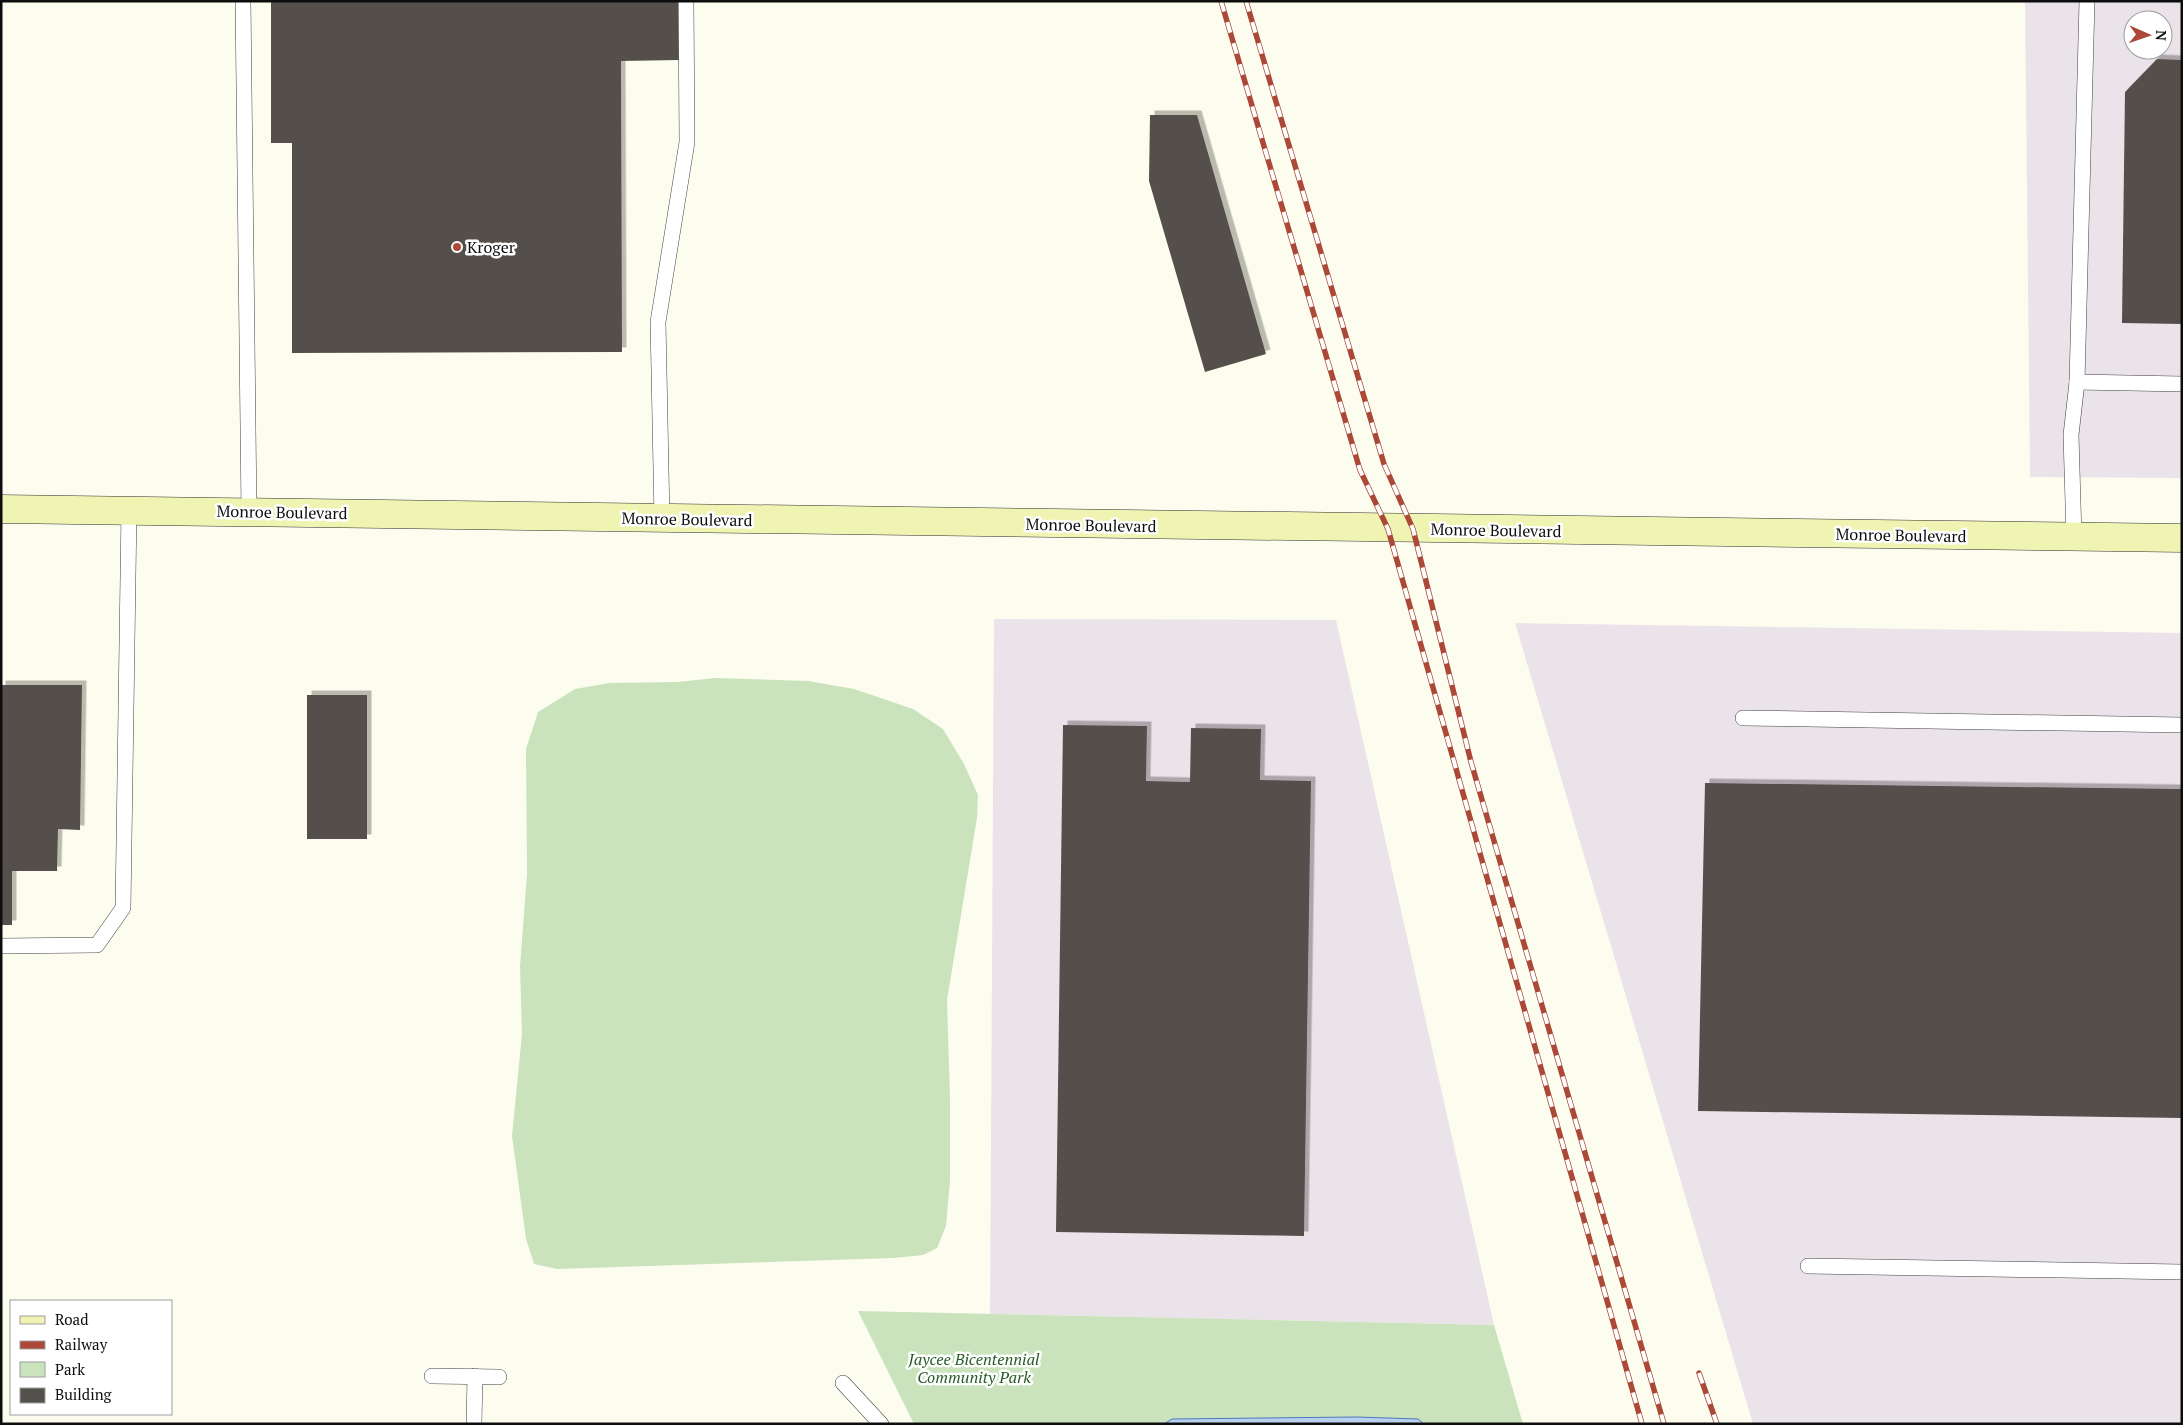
<svg xmlns="http://www.w3.org/2000/svg" width="2183" height="1425" font-family="'PT Serif',serif">
  <defs>
    <filter id="shadow"><feDropShadow dx="4.5" dy="-4.5" stdDeviation="0" flood-color="#0004"/></filter>
  </defs>
  <rect width="100%" height="100%" fill="#fdfdef"/>
  <g fill="#ebe3ea" fill-rule="evenodd">
    <path d="M 2025,1 L 2182,1 L 2182,478 L 2030,477 ZM 2133,20 L 2163,20 L 2163,50 L 2133,50 Z"/>
    <polygon points="994,619 1336,620 1494,1325 990,1314"/>
    <polygon points="1515,623 2182,633 2182,1424 1753,1424"/>
  </g>
  <g fill="#cae3bd">
    <polygon points="715,678 808,681 854,689 913,709 943,729 964,764 978,795 977,818 947,1000 950,1098 950,1180 946,1226 937,1248 923,1255 894,1258 557,1269 534,1264 526,1239 512,1136 522,1034 520,966 527,874 526,749 538,712 575,689 609,683 678,682"/>
    <polygon points="858,1311 1494,1325 1523,1424 914,1424"/>
  </g>
  <polygon fill="#bad1ee" stroke="#4b79bb" points="1357,1417 1418,1419 1424,1424 1164,1424 1172,1419"/>
  <g fill="#54504b" filter="url(#shadow)">
    <polygon points="271,1 679,1 679,60 621,61 622,352 292,353 292,143 271,143"/>
    <polygon points="2157,59 2182,60 2182,324 2122,323 2125,92"/>
    <polygon points="1150,115 1197,115 1266,354 1205,372 1149,181"/>
    <polygon points="1,685 82,685 80,830 58,829 57,871 12,871 12,925 1,925"/>
    <rect x="307" y="695" width="60" height="144"/>
    <polygon points="1063,725 1147,726 1146,781 1190,782 1191,728 1261,729 1260,780 1311,781 1304,1236 1056,1232"/>
    <polygon points="1705,783 2182,789 2182,1118 1698,1111"/>
  </g>
  <g fill="none" stroke-linecap="round" stroke-linejoin="round">
    <g stroke="#404040" stroke-width="16">
      <g id="lane">
        <polyline points="243,1 249,512"/>
        <polyline points="2077,382 2182,384"/>
        <polyline points="662,518 658,322 687,142 686,1"/>
        <polyline points="2074,537 2071,435 2077,382 2087,1"/>
        <polyline points="1743,718 2182,725"/>
        <polyline points="1,946 97,945 123,908 129,510"/>
        <polyline points="1808,1266 2182,1272"/>
        <polyline points="432,1376 499,1377"/>
        <polyline points="843,1383 881,1424"/>
        <polyline points="474,1424 475,1376"/>
      </g>
    </g>
    <g stroke="#2f2f2f" stroke-width="29">
      <polyline id="secondary" points="1,509 2182,538"/>
    </g>
    <use href="#lane" stroke="#fff" stroke-width="15"/>
    <use href="#secondary" stroke="#eff4b3" stroke-width="28"/>
    <g stroke="#ab4838" stroke-width="5.5">
      <g id="rail">
        <polyline points="1221,1 1360,470 1388,529 1642,1424"/>
        <polyline points="1246,1 1384,464 1413,529 1471,762 1664,1424"/>
        <polyline points="1699,1373 1717,1424"/>
      </g>
    </g>
    <use href="#rail" stroke="#fff" stroke-width="4" stroke-dasharray="11" stroke-linecap="butt"/>
  </g>
  <circle fill="#ab4838" stroke="#fff" stroke-width="2" cx="457" cy="247" r="5"/>
  <g text-anchor="middle" dominant-baseline="central" stroke-width="5" stroke-linejoin="round" paint-order="stroke">
    <g font-size="16" fill="#0d0d0d" stroke="#fff" text-anchor="start">
      <text x="467" y="247">Kroger</text>
    </g>
    <g font-size="16" fill="#0d0d0d" stroke="#fff">
      <text transform="translate(282 512) rotate(1)">Monroe Boulevard</text>
      <text transform="translate(687 519) rotate(1)">Monroe Boulevard</text>
      <text transform="translate(1091 525) rotate(1)">Monroe Boulevard</text>
      <text transform="translate(1496 530) rotate(1)">Monroe Boulevard</text>
      <text transform="translate(1901 535) rotate(1)">Monroe Boulevard</text>
    </g>
    <g font-size="16" font-style="italic" fill="#275c26" stroke="#fff">
      <text x="974" y="1359">Jaycee Bicentennial<tspan x="974" dy="18">Community Park</tspan></text>
    </g>
  </g>
  <rect width="2183" height="1425" fill="none" stroke="#0d0d0d" stroke-width="5"/>
  <rect x="10" y="1300" width="162" height="115" fill="#ffffff" stroke="#9e9e9e"/>
  <rect x="20" y="1316" width="25" height="8" fill="#eff4b3" stroke="#9e9e9e"/>
  <text x="55" y="1325" font-size="15" fill="#0d0d0d">Road</text>
  <rect x="20" y="1341" width="25" height="8" fill="#ab4838" stroke="#9e9e9e"/>
  <text x="55" y="1350" font-size="15" fill="#0d0d0d">Railway</text>
  <rect x="20" y="1362" width="25" height="15" fill="#cae3bd" stroke="#9e9e9e"/>
  <text x="55" y="1375" font-size="15" fill="#0d0d0d">Park</text>
  <rect x="20" y="1388" width="25" height="15" fill="#54504b" stroke="#9e9e9e"/>
  <text x="55" y="1400" font-size="15" fill="#0d0d0d">Building</text>
  <g transform="translate(2148 35) rotate(92)"><circle r="24" fill="#ffffff" stroke="#9e9e9e"/>
  <path d="M0-4L9 19L0 12L-9 19Z" fill="#ab4838"/>
  <text y="-8" font-size="14" font-weight="bold" text-anchor="middle" fill="#0d0d0d">N</text>
  </g>
</svg>
